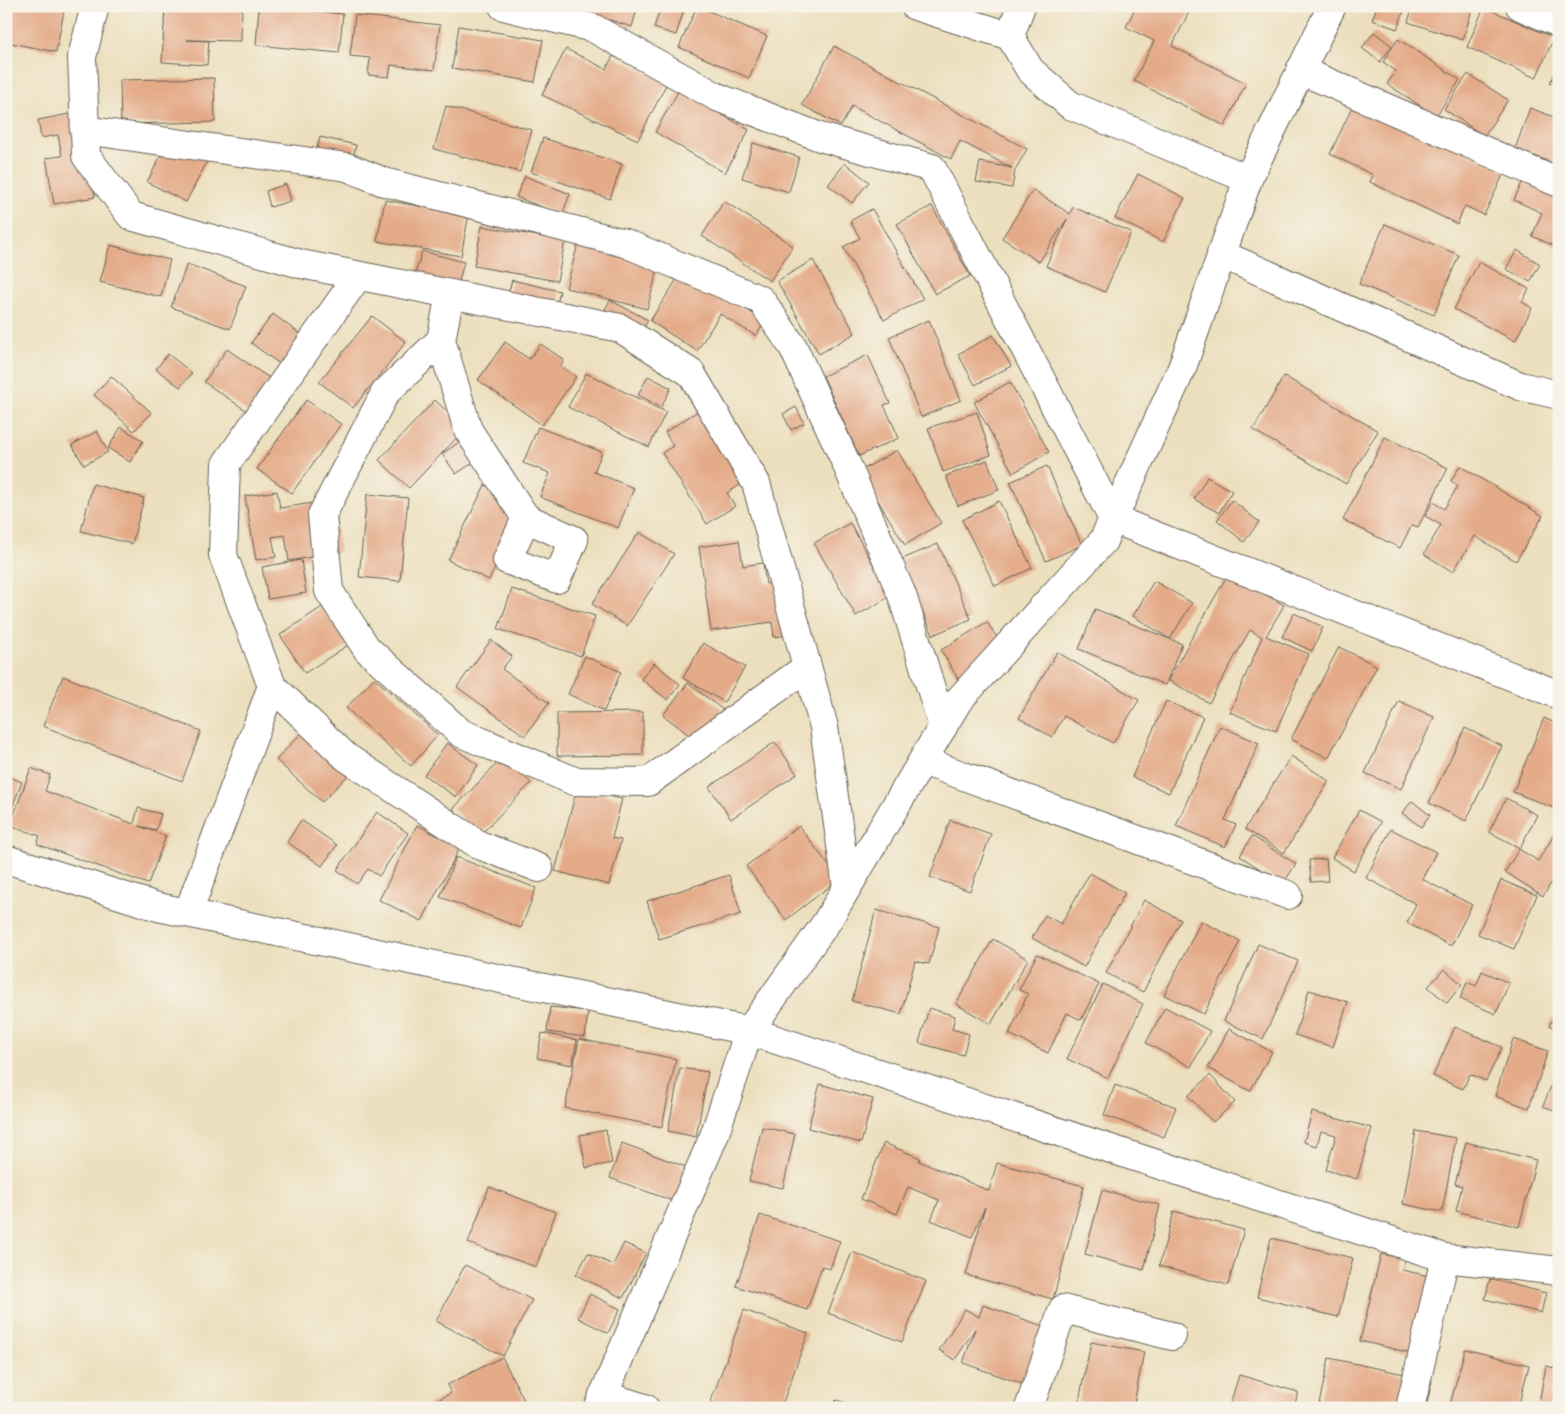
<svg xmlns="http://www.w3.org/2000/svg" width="1565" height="1414" font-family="'Indie Flower',sans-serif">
  <rect width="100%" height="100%" fill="#f7f3e8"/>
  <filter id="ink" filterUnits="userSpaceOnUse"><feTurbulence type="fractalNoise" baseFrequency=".02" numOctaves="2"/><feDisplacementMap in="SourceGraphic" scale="10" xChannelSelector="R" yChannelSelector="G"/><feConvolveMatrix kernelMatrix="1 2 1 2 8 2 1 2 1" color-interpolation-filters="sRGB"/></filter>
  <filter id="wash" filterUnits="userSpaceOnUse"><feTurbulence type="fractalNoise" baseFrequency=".0096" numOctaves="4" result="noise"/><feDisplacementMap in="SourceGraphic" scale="20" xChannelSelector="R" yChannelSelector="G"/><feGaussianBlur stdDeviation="1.12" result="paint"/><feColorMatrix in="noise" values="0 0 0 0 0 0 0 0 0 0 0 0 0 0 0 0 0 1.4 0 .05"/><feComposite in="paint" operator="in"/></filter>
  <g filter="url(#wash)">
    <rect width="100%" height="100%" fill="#ecdfbd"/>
    <g id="blocks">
      <g fill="#e4ab89">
        <polygon points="6,6 65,6 56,52 6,42"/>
        <polygon points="165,6 242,6 241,41 187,40 209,41 207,65 162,62"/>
        <polygon points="259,6 343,14 339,53 256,45"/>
        <polygon points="565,6 638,6 632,27"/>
        <polygon points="661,6 685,6 676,35 654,28"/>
        <polygon points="697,6 767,36 749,78 679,47"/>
        <polygon points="1136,6 1192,6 1172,46 1246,83 1225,126 1134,81 1154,41 1126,27"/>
        <polygon points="1377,6 1406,6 1397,29 1372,20"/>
        <polygon points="1413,6 1473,6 1463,40 1408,22"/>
        <polygon points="1484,7 1554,38 1536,78 1467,47"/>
        <polygon points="355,15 440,25 434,70 391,65 389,77 368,75 370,58 350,56"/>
        <polygon points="459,26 543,40 535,82 452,68"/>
        <polygon points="1374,32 1392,46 1380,62 1362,48"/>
        <polygon points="1398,39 1460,80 1436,116 1387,84 1396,71 1383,62"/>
        <polygon points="834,46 1027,149 1015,170 1012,188 976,182 980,162 1012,168 960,141 951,159 852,106 841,126 802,105"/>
        <polygon points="566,49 606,69 613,56 667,83 638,140 542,95"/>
        <polygon points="1559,69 1559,87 1550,82"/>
        <polygon points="1468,74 1508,100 1484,136 1444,109"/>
        <polygon points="214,78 215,122 121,124 120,80"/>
        <polygon points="679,90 749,130 725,173 655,132"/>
        <polygon points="1356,99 1505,171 1484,215 1465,206 1457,224 1370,182 1373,175 1330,154"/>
        <polygon points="446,106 532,130 520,172 434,149"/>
        <polygon points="1530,108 1559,119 1559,165 1515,149"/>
        <polygon points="80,112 95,197 54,204 46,158 62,156 58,135 41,138 38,120"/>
        <polygon points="320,137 356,145 349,175 313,168"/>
        <polygon points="543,138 622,164 610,199 531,172"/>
        <polygon points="169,140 208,160 186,202 147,182"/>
        <polygon points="753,143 799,157 789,192 742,178"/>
        <polygon points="845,163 869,182 852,203 828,185"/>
        <polygon points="1138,174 1185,198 1163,242 1115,218"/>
        <polygon points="525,176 570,194 562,215 516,197"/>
        <polygon points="1525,176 1559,191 1559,248 1532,236 1542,213 1514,200"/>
        <polygon points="286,184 291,201 270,207 266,191"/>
        <polygon points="1033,190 1070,214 1073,207 1131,232 1105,292 1046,266 1067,219 1039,262 1002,238"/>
        <polygon points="385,200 424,207 426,200 470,208 461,256 377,241"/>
        <polygon points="724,201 793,246 770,281 702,236"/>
        <polygon points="932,206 970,276 935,294 897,224"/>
        <polygon points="872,209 923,299 884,320 843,247 860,238 850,221"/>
        <polygon points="1385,224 1459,255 1434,315 1359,284"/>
        <polygon points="482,226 565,241 557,281 474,266"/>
        <polygon points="578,244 659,265 647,309 566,288"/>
        <polygon points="110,245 170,260 161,297 100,282"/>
        <polygon points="1517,250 1540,264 1530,282 1506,269"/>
        <polygon points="422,251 464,262 456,293 413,281"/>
        <polygon points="813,260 855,333 819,354 777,281"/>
        <polygon points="1479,262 1529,289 1522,302 1532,308 1515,341 1454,309"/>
        <polygon points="187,264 246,286 230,329 171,307"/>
        <polygon points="683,270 765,321 756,336 720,314 697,351 650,321"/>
        <polygon points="512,280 560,291 555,312 506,301"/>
        <polygon points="610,300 648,320 638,339 600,319"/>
        <polygon points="273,314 303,336 281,365 251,343"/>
        <polygon points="372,316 406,342 353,408 319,382"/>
        <polygon points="929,320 961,400 921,417 889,337"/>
        <polygon points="993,335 1011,366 975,385 958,354"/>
        <polygon points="505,342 529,359 541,344 564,360 560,366 576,377 542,425 478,380"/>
        <polygon points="227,349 272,380 250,413 204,382"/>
        <polygon points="168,354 192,373 180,387 156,369"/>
        <polygon points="868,355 890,403 884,405 899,438 859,456 823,376"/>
        <polygon points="586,373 666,412 649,447 568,407"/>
        <polygon points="111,376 152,413 134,431 94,395"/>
        <polygon points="648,376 671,388 661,407 638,395"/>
        <polygon points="1284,376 1378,431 1346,484 1253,430"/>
        <polygon points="1010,382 1049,452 1013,473 974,402"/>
        <polygon points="717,399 763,471 727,493 735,506 707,524 662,453 673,446 665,432"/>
        <polygon points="306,400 341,424 292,493 257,469"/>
        <polygon points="435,400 465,429 409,488 379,460"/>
        <polygon points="796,407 804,423 791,430 783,414"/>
        <polygon points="977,412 991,455 943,472 928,428"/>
        <polygon points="121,427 143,441 130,462 108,448"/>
        <polygon points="538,427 602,452 594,472 634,488 618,528 540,497 550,473 523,463"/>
        <polygon points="478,429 492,450 456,474 442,454"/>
        <polygon points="97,431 108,452 84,465 72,445"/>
        <polygon points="1385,437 1448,468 1418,527 1412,525 1400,548 1343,520"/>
        <polygon points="897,450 941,523 905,545 860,471"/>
        <polygon points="987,460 999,490 958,506 946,476"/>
        <polygon points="1047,466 1082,545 1046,561 1010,482"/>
        <polygon points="1460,466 1543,516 1516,561 1475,536 1453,572 1424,554 1441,525 1425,516 1433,502 1444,509 1458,486 1451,481"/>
        <polygon points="1207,477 1232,491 1219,513 1194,499"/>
        <polygon points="93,484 144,498 132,544 81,531"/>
        <polygon points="485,485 526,505 489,580 448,560"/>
        <polygon points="277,491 280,508 313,503 334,512 340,552 289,561 285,535 272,537 276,557 256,560 245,496"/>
        <polygon points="367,494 408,498 400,581 359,577"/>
        <polygon points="1232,500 1259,522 1244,542 1217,520"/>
        <polygon points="999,501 1032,568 995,586 962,520"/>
        <polygon points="850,523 891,596 856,616 814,543"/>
        <polygon points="639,532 674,554 627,626 592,604"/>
        <polygon points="739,541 743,566 763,563 766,584 795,579 802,633 774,637 772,622 711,631 699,547"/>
        <polygon points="938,544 971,619 933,635 900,560"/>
        <polygon points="301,560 306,593 268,599 262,567"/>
        <polygon points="1228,574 1284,605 1266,636 1309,654 1276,731 1230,712 1262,637 1250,630 1209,703 1168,680"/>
        <polygon points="1154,581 1192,603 1170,639 1133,616"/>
        <polygon points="512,589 595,616 581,656 498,629"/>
        <polygon points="337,597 362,636 305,673 280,635"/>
        <polygon points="1095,609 1182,644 1165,685 1079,649"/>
        <polygon points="1294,613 1323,627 1312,651 1282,637"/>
        <polygon points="987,622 1005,651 958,679 941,650"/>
        <polygon points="491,640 512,656 502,669 549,703 525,736 457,687"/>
        <polygon points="703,643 745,667 724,702 683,678"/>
        <polygon points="1339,647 1377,666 1328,758 1291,739"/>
        <polygon points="1057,652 1139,700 1113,743 1064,716 1052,737 1019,718"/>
        <polygon points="585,656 621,672 604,711 568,694"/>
        <polygon points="654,663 680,684 668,700 641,679"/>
        <polygon points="63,676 201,731 182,781 43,726"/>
        <polygon points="374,678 438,735 411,766 346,708"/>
        <polygon points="688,683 727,713 702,745 663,715"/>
        <polygon points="1166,701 1203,717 1169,793 1132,777"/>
        <polygon points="1399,701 1434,717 1401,789 1365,773"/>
        <polygon points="643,712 643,755 557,756 557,713"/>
        <polygon points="1544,718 1559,725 1559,810 1513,792"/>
        <polygon points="1220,726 1259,743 1225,820 1236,825 1225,847 1176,826"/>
        <polygon points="1465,728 1502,746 1466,821 1429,803"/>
        <polygon points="305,729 352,771 322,802 276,760"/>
        <polygon points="775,742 797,774 731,819 709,787"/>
        <polygon points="447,743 478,765 456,797 424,775"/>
        <polygon points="504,756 531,783 480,835 453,809"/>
        <polygon points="1291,756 1329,781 1284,853 1245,829"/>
        <polygon points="31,768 50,775 45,791 134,824 138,808 161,814 156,830 139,826 166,836 148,884 37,844 40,836 10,825"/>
        <polygon points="6,776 22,782 6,823"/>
        <polygon points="577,788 622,799 612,838 621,840 609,885 555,871"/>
        <polygon points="1506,798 1537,815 1520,848 1489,832"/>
        <polygon points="1412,801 1430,815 1421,827 1402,813"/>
        <polygon points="1359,810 1381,822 1354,871 1332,858"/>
        <polygon points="377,812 408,833 379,876 368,869 357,884 337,870"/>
        <polygon points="301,820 337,845 322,866 287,842"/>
        <polygon points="950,820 991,834 970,891 930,877"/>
        <polygon points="417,825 460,847 422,921 379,900"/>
        <polygon points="799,826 839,879 786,920 746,866"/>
        <polygon points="1559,827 1559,871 1543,896 1505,872 1519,849 1538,861"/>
        <polygon points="1391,829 1436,852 1422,879 1472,905 1451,946 1407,923 1416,904 1366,878"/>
        <polygon points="1252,836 1296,864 1283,884 1240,856"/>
        <polygon points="456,857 536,888 521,928 440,897"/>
        <polygon points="1326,859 1328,881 1311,882 1309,860"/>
        <polygon points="1090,873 1125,893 1084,967 1032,938 1045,915 1061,924"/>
        <polygon points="729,875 741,914 659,939 647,901"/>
        <polygon points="1501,880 1537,895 1514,949 1478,934"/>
        <polygon points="1144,900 1181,920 1143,992 1106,973"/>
        <polygon points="876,910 939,927 929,964 915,961 901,1014 852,1001"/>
        <polygon points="1201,921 1240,941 1204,1014 1164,995"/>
        <polygon points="993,939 1028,959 991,1024 956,1004"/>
        <polygon points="1258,944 1298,961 1263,1039 1224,1021"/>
        <polygon points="1037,954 1099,984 1081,1020 1067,1013 1048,1053 1009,1034 1028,994 1019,990"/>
        <polygon points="1444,969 1462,984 1447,1003 1428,987"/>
        <polygon points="1482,971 1509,983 1496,1014 1460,999 1467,982 1476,986"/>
        <polygon points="1103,984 1143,1004 1108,1078 1067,1059"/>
        <polygon points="1309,990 1348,1002 1333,1047 1295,1035"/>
        <polygon points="550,1007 588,1011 585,1037 547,1032"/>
        <polygon points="1165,1007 1210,1031 1191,1067 1146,1043"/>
        <polygon points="929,1008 955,1016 952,1029 969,1034 963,1055 919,1043"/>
        <polygon points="1559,1009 1559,1031 1549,1025"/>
        <polygon points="1455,1027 1502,1047 1486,1081 1470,1074 1463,1089 1433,1076"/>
        <polygon points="1229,1029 1272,1052 1250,1091 1208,1068"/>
        <polygon points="542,1033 577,1040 572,1065 537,1058"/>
        <polygon points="579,1039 676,1059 662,1127 565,1108"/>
        <polygon points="1513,1039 1548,1051 1529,1108 1495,1096"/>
        <polygon points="1559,1066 1559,1112 1543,1106"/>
        <polygon points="680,1068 708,1072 696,1137 668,1131"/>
        <polygon points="1210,1075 1235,1102 1213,1122 1188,1096"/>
        <polygon points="820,1084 873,1099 861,1143 808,1128"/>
        <polygon points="1115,1085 1176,1107 1164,1137 1104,1115"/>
        <polygon points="1312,1112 1372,1128 1357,1179 1326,1170 1336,1135 1321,1131 1317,1146 1304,1142"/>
        <polygon points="762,1127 795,1134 783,1188 749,1181"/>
        <polygon points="606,1130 612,1163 586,1168 580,1135"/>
        <polygon points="1416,1131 1456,1138 1442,1212 1403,1204"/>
        <polygon points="1466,1142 1536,1160 1519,1227 1456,1211 1462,1186 1455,1184"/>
        <polygon points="622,1143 694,1170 681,1204 610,1178"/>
        <polygon points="884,1143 920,1158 919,1161 989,1191 997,1163 1084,1186 1053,1299 966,1275 985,1207 972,1237 931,1220 939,1200 908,1187 897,1214 861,1199"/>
        <polygon points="489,1187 556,1212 536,1267 468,1243"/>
        <polygon points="1102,1190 1160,1205 1144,1270 1085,1254"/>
        <polygon points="1174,1211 1244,1230 1228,1285 1159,1266"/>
        <polygon points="760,1215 840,1241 830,1269 822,1266 807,1310 736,1286"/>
        <polygon points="1271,1238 1353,1258 1338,1317 1257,1297"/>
        <polygon points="624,1243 646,1253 623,1298 576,1275 588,1253 613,1265"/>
        <polygon points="852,1252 926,1281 902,1342 828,1313"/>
        <polygon points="1381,1254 1405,1259 1402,1270 1438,1278 1419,1355 1360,1341"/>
        <polygon points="465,1265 532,1300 503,1356 436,1321"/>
        <polygon points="1490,1279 1546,1293 1541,1313 1485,1299"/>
        <polygon points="590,1294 620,1309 608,1333 578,1318"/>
        <polygon points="983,1305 1043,1326 1023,1384 963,1363 975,1329 955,1360 939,1350 965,1309 979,1317"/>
        <polygon points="744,1310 808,1333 781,1408 721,1408 710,1404"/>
        <polygon points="1091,1342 1144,1352 1133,1408 1112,1408 1079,1401"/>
        <polygon points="1465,1349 1529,1365 1518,1408 1461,1408 1450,1405"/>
        <polygon points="502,1357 528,1408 422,1408 451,1393 447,1385"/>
        <polygon points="1329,1358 1432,1380 1426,1408 1404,1408 1374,1401 1372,1408 1318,1408"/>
        <polygon points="1546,1366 1559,1369 1559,1408 1538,1408"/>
        <polygon points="1239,1375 1298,1392 1294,1408 1229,1408"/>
        <polygon points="836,1400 860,1407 860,1408 834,1408"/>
      </g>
    </g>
  </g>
  <g filter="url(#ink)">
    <use href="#blocks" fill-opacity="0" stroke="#656054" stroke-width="1"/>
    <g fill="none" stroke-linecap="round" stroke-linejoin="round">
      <g stroke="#656054" stroke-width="30">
        <g id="street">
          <polyline points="95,6 82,57 86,156 131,216 301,264 620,328 691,373 756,483 824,727 847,887"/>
          <polyline points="503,6 593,28 717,97 820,137 932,168 1113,519 1559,695"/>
          <polyline points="915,6 1010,36"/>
          <polyline points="1021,6 1010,36 1030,70 1070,105 1248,179"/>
          <polyline points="1520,6 1559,23"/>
          <polyline points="1300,70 1559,183"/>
          <polyline points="84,130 347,167 384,182 625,243 761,300 793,347 846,463 902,595 943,727"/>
          <polyline points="1221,254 1520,386 1559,395"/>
          <polyline points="358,276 226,464 223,555 272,686 346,757 479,845 539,868"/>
          <polyline points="450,294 441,340 385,393 322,515 329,591 367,649 461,733 574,781 648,782 807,667"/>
          <polyline points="441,340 468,430 526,518 507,560 557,579 574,540 526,518"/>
          <polyline points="923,761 1288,895"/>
          <polyline points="6,859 158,907 749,1031 1445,1258 1559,1271"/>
          <polyline points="188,913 272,686"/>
          <polyline points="603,1395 645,1408"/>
          <polyline points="598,1408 714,1136 749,1031 826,923 958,701 1103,541 1182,368 1248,179 1332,6"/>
          <polyline points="1029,1408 1063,1309 1172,1336"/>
          <polyline points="1410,1408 1445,1258"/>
        </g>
      </g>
      <use href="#street" stroke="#fff" stroke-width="28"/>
    </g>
  </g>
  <rect width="1565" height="1414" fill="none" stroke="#f7f3e8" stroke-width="25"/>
</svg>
